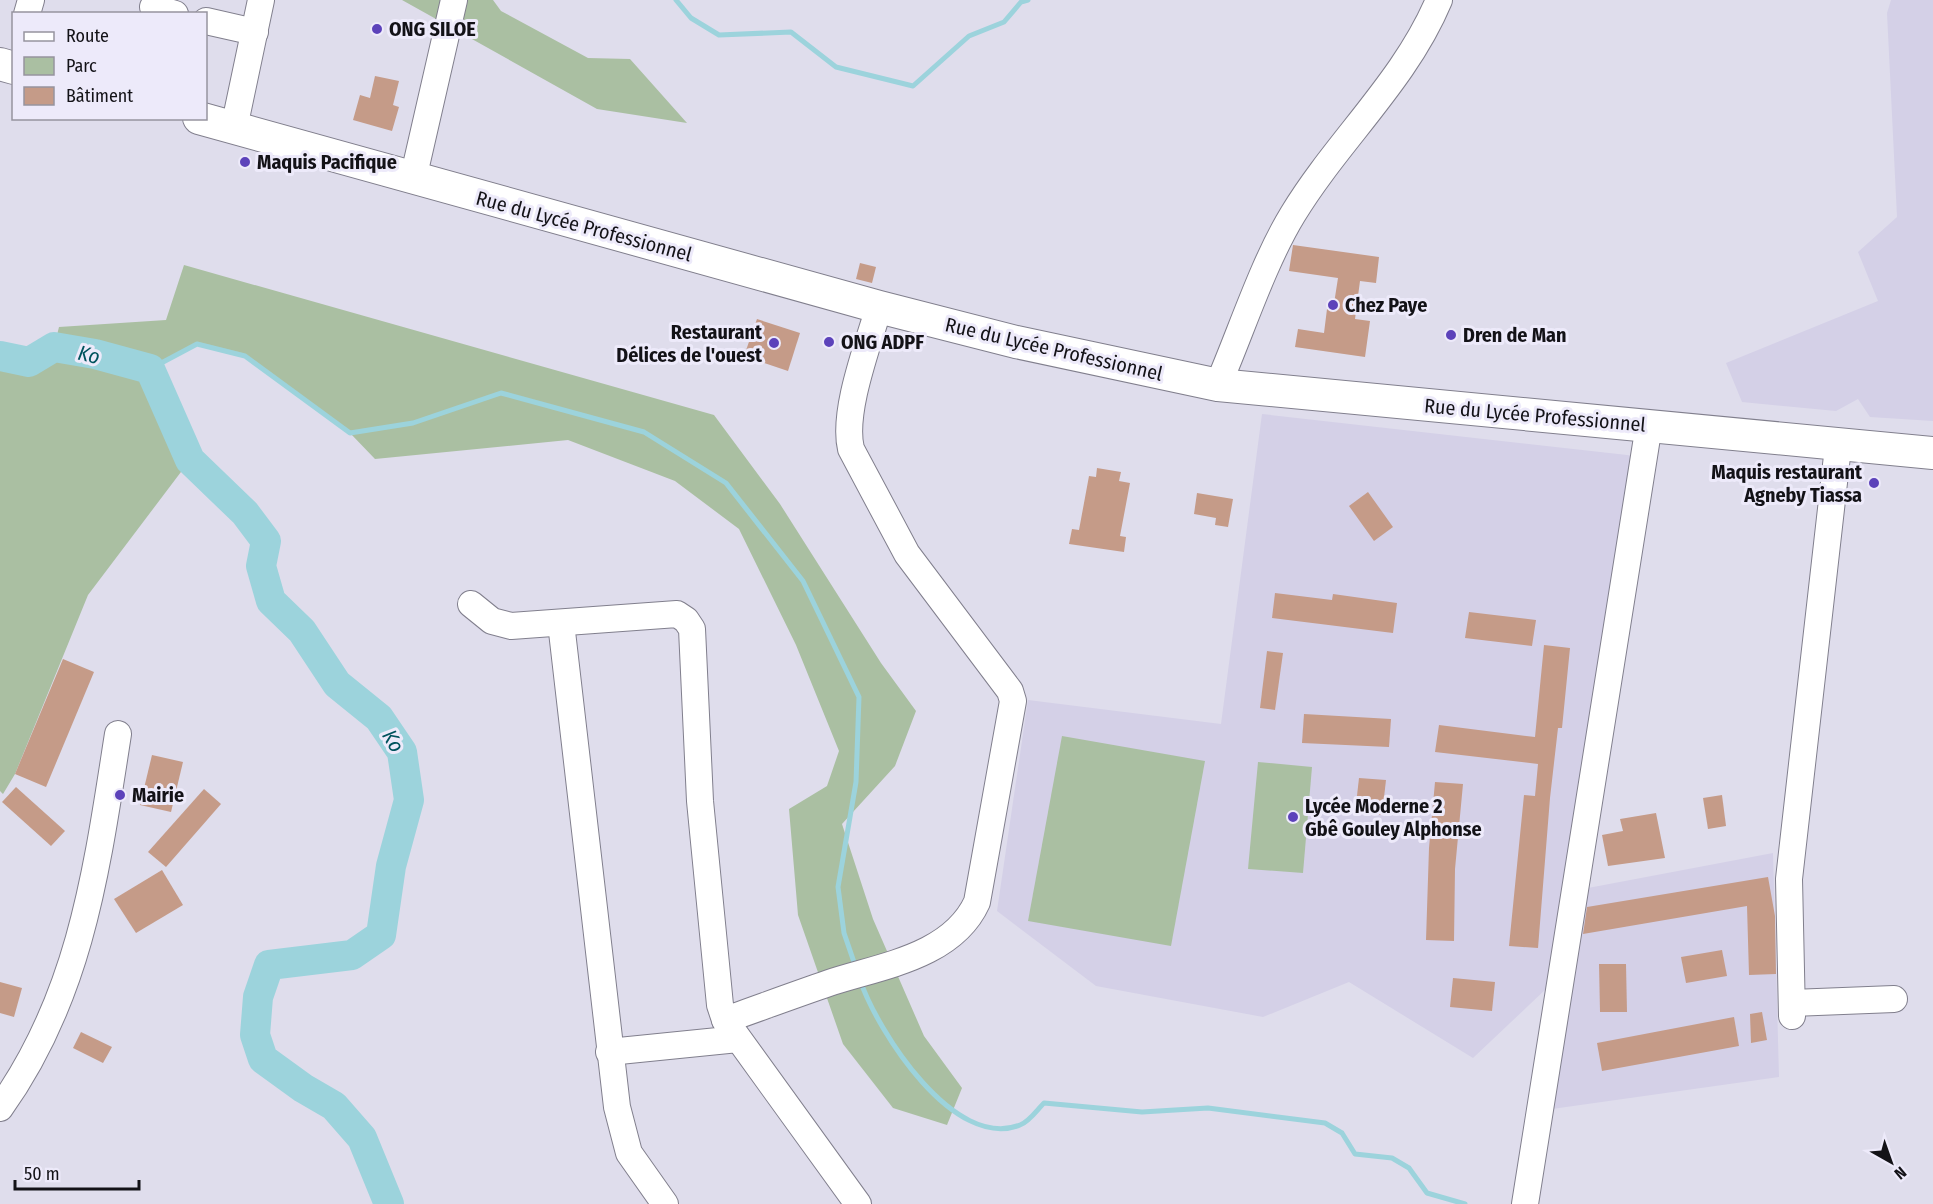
<svg xmlns="http://www.w3.org/2000/svg" width="1933" height="1204" font-family="'Fira Sans Condensed',sans-serif">
  <rect width="100%" height="100%" fill="#dfddec"/>
  <g fill="#d4d0e7">
    <polygon points="1891,0 1933,0 1933,421 1870,417 1858,399 1836,411 1742,402 1726,363 1878,301 1858,252 1897,217 1887,13"/>
    <polygon points="1262,414 1636,456 1546,989 1473,1058 1349,982 1263,1017 1096,986 997,911 1028,700 1221,724"/>
    <polygon points="1773,853 1779,1077 1552,1109 1588,888"/>
  </g>
  <g fill="#aabfa2">
    <polygon points="402,0 493,0 501,11 588,58 630,59 687,123 597,109"/>
    <polygon points="184,265 714,415 780,504 881,663 916,711 895,766 842,824 873,919 924,1036 962,1088 947,1125 893,1108 843,1044 798,915 789,809 827,786 839,751 796,645 739,529 675,481 568,440 375,459 350,433 244,356 197,344 150,369 190,460 88,595 15,774 3,794 0,791 0,356 29,362 54,347 59,327 166,320"/>
    <polygon points="1062,736 1205,761 1171,946 1028,921"/>
    <polygon points="1258,762 1312,767 1303,873 1248,869"/>
  </g>
  <g fill="none" stroke-linecap="round" stroke-linejoin="round">
    <g stroke="#9cd3dc" stroke-width="5">
      <polyline points="676,0 691,18 719,35 791,32 836,67 913,86 969,36 1004,22 1021,2 1028,0"/>
      <polyline points="150,369 197,344 245,356 350,433 413,423 501,393 644,432 726,483 803,581 859,697 856,782 838,887 844,933 856,968"/>
      <path d="M 860,980 C 878,1032 954,1151 1020,1125 C 1029,1122 1037,1110 1044,1103 L 1142,1112 L 1208,1108 L 1325,1123 L 1342,1133 L 1355,1154 L 1392,1158 L 1409,1168 L 1427,1193 L 1465,1204"/>
    </g>
    <polyline stroke="#9cd3dc" stroke-width="30" points="0,356 29,362 54,347 95,354 150,369 190,460 245,513 266,541 261,566 271,601 302,631 337,684 379,718 402,752 409,800 391,866 381,935 352,955 269,965 258,997 255,1035 263,1059 303,1088 334,1106 362,1138 389,1204"/>
  </g>
  <g fill="#c59b88">
    <polygon points="375,76 399,81 393,105 399,107 392,131 353,120 360,95 370,98"/>
    <polygon points="1293,245 1379,257 1376,283 1360,281 1355,319 1370,321 1365,357 1295,347 1298,329 1324,333 1327,309 1333,310 1338,278 1289,271"/>
    <polygon points="860,263 876,267 872,283 856,279"/>
    <polygon points="757,319 800,333 788,371 744,356"/>
    <polygon points="1097,468 1121,472 1119,481 1130,483 1120,536 1126,537 1124,552 1069,544 1072,529 1079,530 1089,476 1096,477"/>
    <polygon points="1368,492 1393,527 1374,541 1349,506"/>
    <polygon points="1197,493 1233,499 1228,527 1215,525 1216,518 1194,514"/>
    <polygon points="1275,593 1332,600 1333,594 1397,603 1393,633 1272,618"/>
    <polygon points="1469,612 1536,620 1532,646 1465,638"/>
    <polygon points="1544,645 1570,648 1562,728 1558,728 1550,798 1538,948 1509,946 1524,795 1535,796 1538,764 1435,752 1439,725 1535,737"/>
    <polygon points="1267,651 1283,653 1275,710 1260,708"/>
    <polygon points="63,659 94,672 46,787 15,774"/>
    <polygon points="1304,714 1391,719 1389,747 1302,743"/>
    <polygon points="152,755 183,762 171,812 140,805"/>
    <polygon points="1359,778 1386,780 1382,815 1355,813"/>
    <polygon points="1435,782 1463,784 1455,869 1454,941 1426,940 1429,848"/>
    <polygon points="16,787 65,831 51,846 2,802"/>
    <polygon points="204,789 221,804 166,867 148,852"/>
    <polygon points="1722,795 1726,826 1708,829 1703,798"/>
    <polygon points="1656,813 1665,858 1608,866 1602,835 1623,831 1620,819"/>
    <polygon points="162,870 183,905 136,933 114,899"/>
    <polygon points="1768,877 1775,916 1776,974 1749,975 1747,906 1583,934 1587,907"/>
    <polygon points="1722,950 1727,976 1686,983 1681,957"/>
    <polygon points="1599,964 1626,964 1627,1012 1600,1012"/>
    <polygon points="1453,978 1495,982 1492,1011 1450,1007"/>
    <polygon points="0,982 22,988 14,1017 0,1013"/>
    <polygon points="1762,1012 1767,1040 1751,1043 1750,1014"/>
    <polygon points="1734,1017 1739,1046 1602,1071 1597,1043"/>
    <polygon points="81,1032 112,1047 103,1063 73,1048"/>
  </g>
  <g fill="none" stroke-linecap="round" stroke-linejoin="round">
    <g stroke="#817f8d" stroke-width="28">
      <g id="minor">
        <polyline points="153,7 175,14"/>
        <polyline points="27,14 31,0"/>
        <polyline points="206,21 255,32"/>
        <polyline points="234,128 261,0"/>
        <polyline points="413,179 454,0"/>
        <path d="M 1218,385 C 1241,332 1263,263 1293,214 C 1338,140 1405,81 1439,0"/>
        <polyline points="471,604 492,621 511,626 677,614 686,620 692,629 700,801 720,1005 725,1020 858,1204"/>
        <polyline points="561,623 617,1107 629,1153 665,1204"/>
        <polyline points="1792,1003 1894,999"/>
        <polyline points="1792,1016 1789,879 1837,456 1833,442"/>
        <path d="M 725,1020 C 759,1008 794,995 829,983 C 880,966 952,957 977,902 L 1013,701 L 1010,691 L 907,554 L 851,449 C 842,412 868,345 879,307"/>
        <polyline points="609,1052 738,1039"/>
        <path d="M 0,1108 C 81,995 97,868 118,734"/>
        <polyline points="1525,1204 1649,425"/>
      </g>
    </g>
    <g stroke="#817f8d" stroke-width="34">
      <g id="major">
        <polyline points="0,64 14,68"/>
        <polyline points="199,118 879,307 1016,342 1218,385 1933,453"/>
      </g>
    </g>
    <use href="#minor" stroke="#fff" stroke-width="26"/>
    <use href="#major" stroke="#fff" stroke-width="32"/>
  </g>
  <g fill="#5c42ba" stroke="#edeafa" stroke-width="2">
    <circle cx="377" cy="29" r="6"/>
    <circle cx="245" cy="162" r="6"/>
    <circle cx="1333" cy="305" r="6"/>
    <circle cx="1451" cy="335" r="6"/>
    <circle cx="829" cy="342" r="6"/>
    <circle cx="774" cy="343" r="6"/>
    <circle cx="1874" cy="483" r="6"/>
    <circle cx="120" cy="795" r="6"/>
    <circle cx="1293" cy="817" r="6"/>
  </g>
  <g text-anchor="middle" dominant-baseline="central" stroke-width="6" stroke-linejoin="round" paint-order="stroke">
    <g font-size="20" font-weight="bold" fill="#131217" stroke="#edeafa" text-anchor="start">
      <text x="389" y="29">ONG SILOE</text>
      <text x="257" y="162">Maquis Pacifique</text>
      <text x="1345" y="305">Chez Paye</text>
      <text x="762" y="332" text-anchor="end">Restaurant<tspan x="762" dy="23">Délices de l'ouest</tspan></text>
      <text x="1463" y="335">Dren de Man</text>
      <text x="841" y="342">ONG ADPF</text>
      <text x="1862" y="472" text-anchor="end">Maquis restaurant<tspan x="1862" dy="23">Agneby Tiassa</tspan></text>
      <text x="132" y="795">Mairie</text>
      <text x="1305" y="806">Lycée Moderne 2<tspan x="1305" dy="23">Gbê Gouley Alphonse</tspan></text>
    </g>
    <g font-size="20" fill="#131217" stroke="#edeafa">
      <text transform="translate(584 226) rotate(15)">Rue du Lycée Professionnel</text>
      <text transform="translate(1054 349) rotate(13)">Rue du Lycée Professionnel</text>
      <text transform="translate(1535 415) rotate(5)">Rue du Lycée Professionnel</text>
    </g>
    <g font-size="21" font-style="italic" fill="#00535d" stroke="#edeafa">
      <text transform="translate(89 355) rotate(13)">Ko</text>
      <text transform="translate(393 741) rotate(60)">Ko</text>
    </g>
  </g>
  <rect x="12" y="12" width="195" height="108" fill="#edeafa" stroke="#96949f" stroke-width="1.5"/>
  <rect x="24" y="32" width="30" height="9" fill="#ffffff" stroke="#96949f" stroke-width="1.5"/>
  <text x="66" y="42" font-size="18" fill="#131217">Route</text>
  <rect x="24" y="57" width="30" height="18" fill="#aabfa2" stroke="#96949f" stroke-width="1.5"/>
  <text x="66" y="72" font-size="18" fill="#131217">Parc</text>
  <rect x="24" y="87" width="30" height="18" fill="#c59b88" stroke="#96949f" stroke-width="1.5"/>
  <text x="66" y="102" font-size="18" fill="#131217">Bâtiment</text>
  <g transform="translate(1891 1162) rotate(140)" stroke="#edeafa" stroke-width="4.5" paint-order="stroke">
  <path d="M0-4.5L10 22L0 15L-10 22Z" fill="#131217"/>
  <text y="-9" font-size="16" font-weight="bold" text-anchor="middle" fill="#131217">N</text>
  </g>
  <path d="M15 1180v9h124v-9" fill="none" stroke="#131217" stroke-width="3"/>
  <text x="24" y="1180" font-size="18" fill="#131217" stroke="#edeafa" stroke-width="4.5" paint-order="stroke">50 m</text>
</svg>
